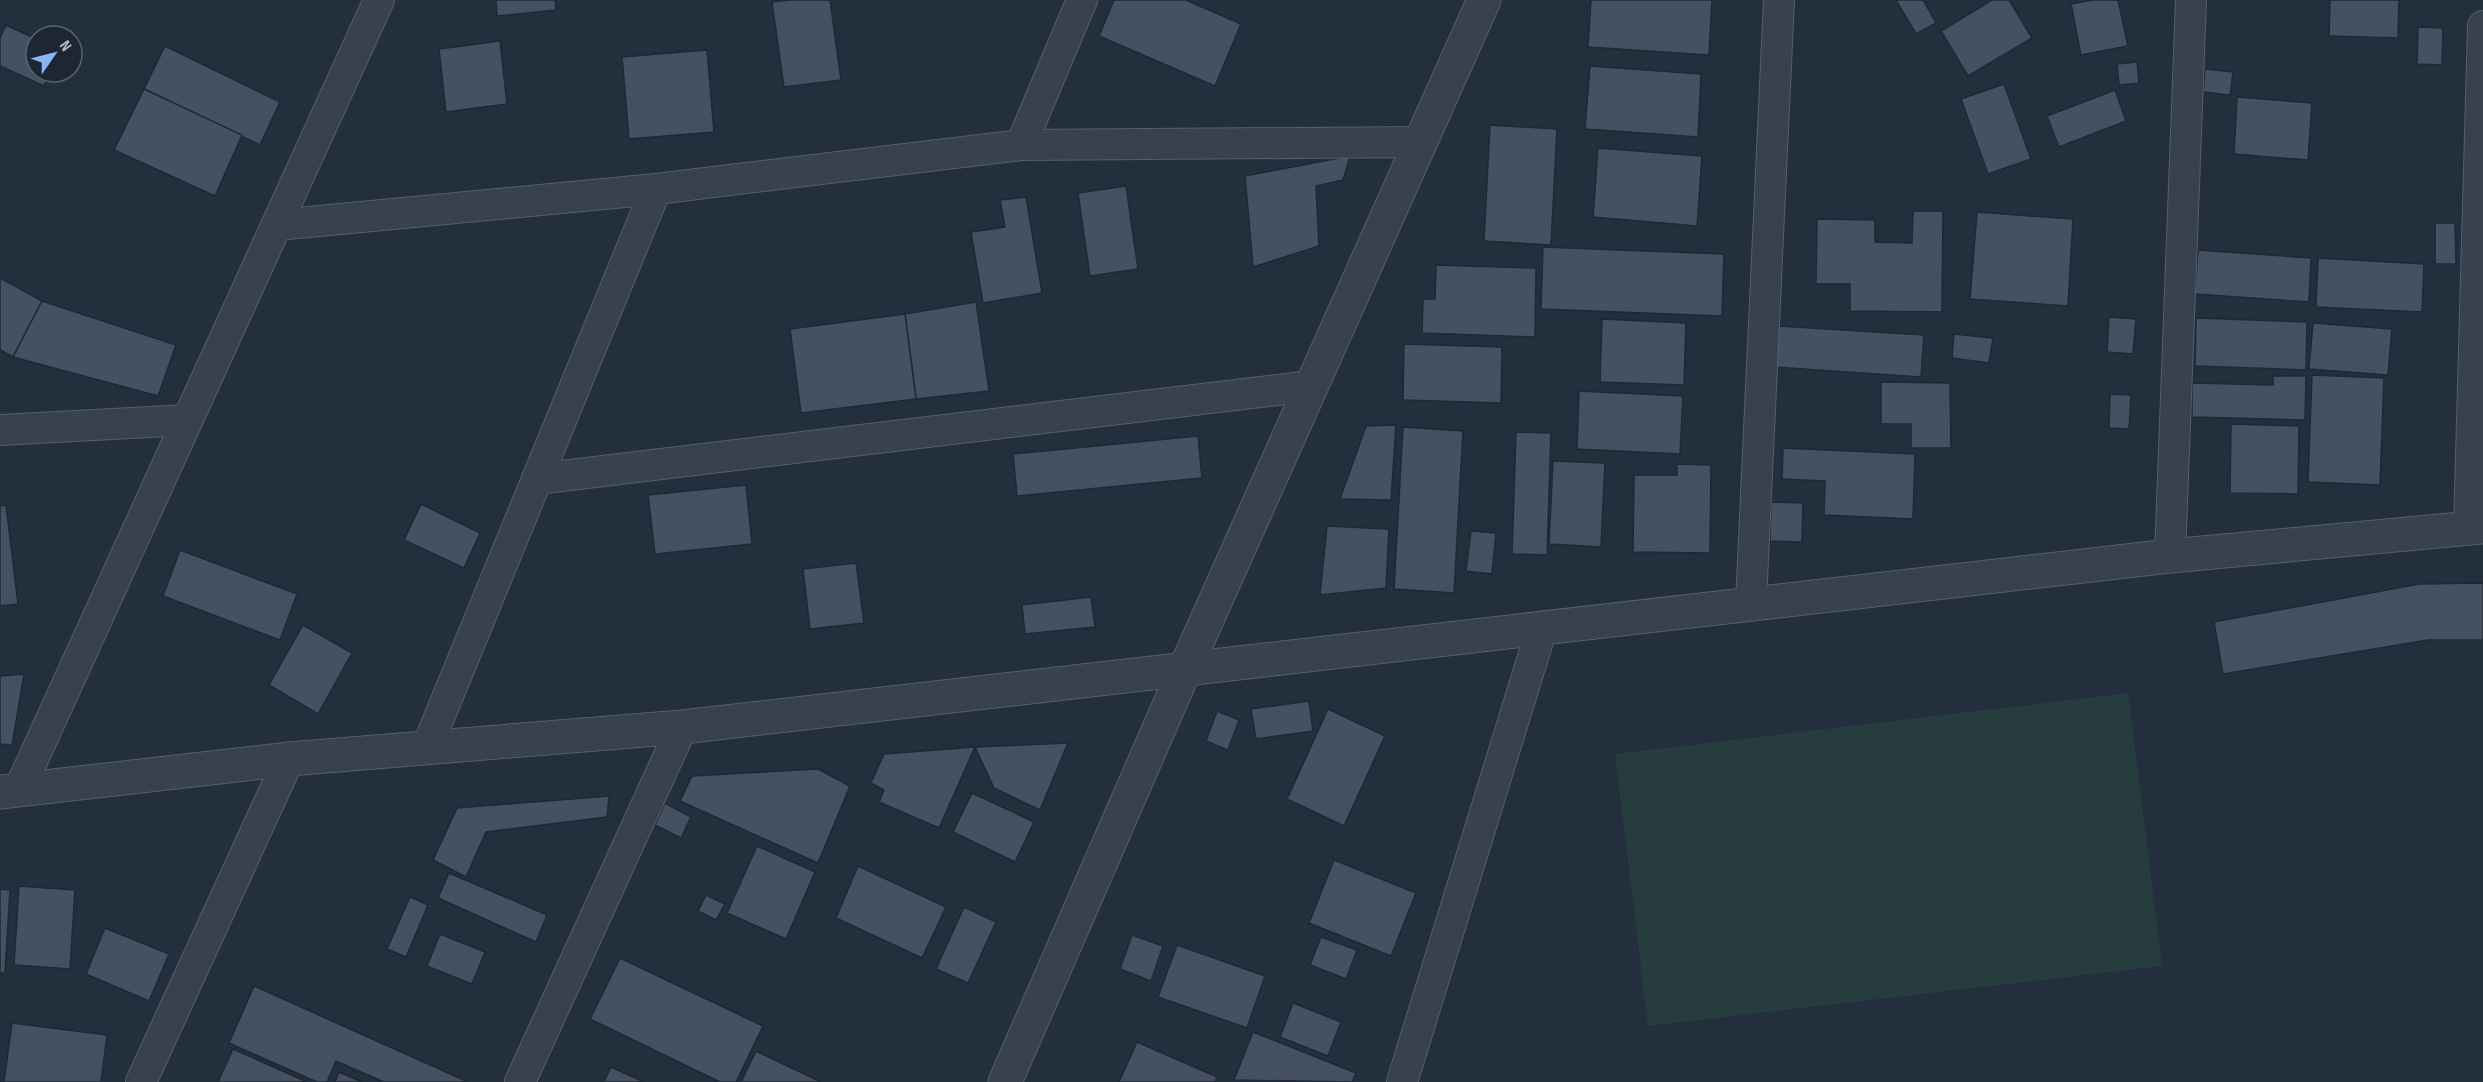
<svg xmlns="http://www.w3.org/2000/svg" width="2483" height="1082" font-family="'Sofia Sans Condensed',sans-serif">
  <rect width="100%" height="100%" fill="#242f3e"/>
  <polygon fill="#263c3f" points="2128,693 2162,966 1648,1026 1615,754"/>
  <g fill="#455162" stroke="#1f2835" stroke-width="1.5">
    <polygon points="496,0 555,0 556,10 497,16"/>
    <polygon points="789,0 830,0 841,80 784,87 772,2"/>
    <polygon points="1114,0 1186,0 1241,24 1215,86 1099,36"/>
    <polygon points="1591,0 1712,0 1709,55 1588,47"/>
    <polygon points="1896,0 1923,0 1936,23 1916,34"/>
    <polygon points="1992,0 2009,0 2032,38 1968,76 1941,31"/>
    <polygon points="2092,0 2118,0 2128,46 2081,55 2071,4"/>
    <polygon points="2330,0 2399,0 2398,38 2329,36"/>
    <polygon points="6,25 36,39 36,72 50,72 44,86 0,66 0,38"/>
    <polygon points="2418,27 2443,28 2442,65 2417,64"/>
    <polygon points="500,41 507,104 446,112 439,49"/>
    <polygon points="165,46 280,102 260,145 144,89"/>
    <polygon points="707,50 714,132 629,139 622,57"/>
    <polygon points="2137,62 2139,83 2119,85 2117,64"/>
    <polygon points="1590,66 1701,74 1698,137 1585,129"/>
    <polygon points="2205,69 2233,72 2230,95 2203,92"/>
    <polygon points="2004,84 2031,159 1988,174 1961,99"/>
    <polygon points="144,89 242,135 215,196 114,150"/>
    <polygon points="2115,90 2126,121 2059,147 2047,116"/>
    <polygon points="2237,97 2312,103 2308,160 2234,154"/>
    <polygon points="1490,125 1557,129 1551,245 1484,241"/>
    <polygon points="1598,148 1702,156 1697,226 1593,217"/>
    <polygon points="1350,156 1343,180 1316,186 1319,246 1253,267 1245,176"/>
    <polygon points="1126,186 1138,269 1090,276 1078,193"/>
    <polygon points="1026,197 1042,293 983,303 971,232 1005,227 1000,200"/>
    <polygon points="1913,211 1943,211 1942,312 1850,311 1850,284 1816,284 1817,219 1875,220 1875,242 1912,243"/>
    <polygon points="1977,212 2073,219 2068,306 1970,299"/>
    <polygon points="2435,223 2455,223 2456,264 2435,264"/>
    <polygon points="1543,247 1724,254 1722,316 1541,309"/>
    <polygon points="2198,250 2311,258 2309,302 2195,294"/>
    <polygon points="2318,258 2424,264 2422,312 2316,307"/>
    <polygon points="1436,265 1536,268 1535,337 1422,333 1423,299 1435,299"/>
    <polygon points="0,278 42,301 13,357 0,350"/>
    <polygon points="42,301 176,345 158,396 13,357"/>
    <polygon points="976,302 989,391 916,399 905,314"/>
    <polygon points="905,314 916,399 801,413 790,329"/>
    <polygon points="2109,317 2136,319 2133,354 2107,352"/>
    <polygon points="2196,318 2307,322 2306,370 2195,366"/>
    <polygon points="1602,319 1686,323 1684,385 1600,382"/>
    <polygon points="2313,323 2392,329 2388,375 2309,369"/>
    <polygon points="1779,326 1924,335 1921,377 1776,367"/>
    <polygon points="1954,334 1993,338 1989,363 1952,358"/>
    <polygon points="1404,344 1502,347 1501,403 1403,400"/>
    <polygon points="2312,375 2384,378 2380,485 2308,482"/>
    <polygon points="2273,376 2306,376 2305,420 2192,417 2192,383 2273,385"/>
    <polygon points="1881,382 1950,383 1951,448 1911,448 1911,424 1881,424"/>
    <polygon points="1579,391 1683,396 1680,454 1577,449"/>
    <polygon points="2110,394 2131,395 2129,429 2109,428"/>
    <polygon points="2231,424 2299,426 2298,494 2230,493"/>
    <polygon points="1396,425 1391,500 1340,499 1366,426"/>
    <polygon points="1403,427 1463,431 1454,593 1394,589"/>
    <polygon points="1516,432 1551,433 1547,555 1512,554"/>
    <polygon points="1198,436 1202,478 1017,496 1013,454"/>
    <polygon points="1783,448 1915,454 1913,519 1824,515 1825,481 1782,479"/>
    <polygon points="1553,461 1605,463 1601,547 1549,544"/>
    <polygon points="1677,464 1711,465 1710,553 1633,552 1634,475 1677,475"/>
    <polygon points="746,485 752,544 655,554 648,495"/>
    <polygon points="1771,502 1803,503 1802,542 1770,541"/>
    <polygon points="421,504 480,533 464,568 404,540"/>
    <polygon points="6,505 18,604 0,606 0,506"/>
    <polygon points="1327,526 1389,529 1386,588 1320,595"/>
    <polygon points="1471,531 1496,533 1492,574 1466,571"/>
    <polygon points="180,550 297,594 280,640 163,596"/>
    <polygon points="856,563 864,623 810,629 803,569"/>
    <polygon points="2483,583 2483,640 2428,640 2223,674 2214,622 2419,584"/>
    <polygon points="1091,597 1095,627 1025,634 1022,605"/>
    <polygon points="303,625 352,653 318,714 269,685"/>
    <polygon points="24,674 12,745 0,744 0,676"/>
    <polygon points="1309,701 1313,731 1256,739 1251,709"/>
    <polygon points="1328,709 1385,736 1344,826 1287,799"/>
    <polygon points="1217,711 1239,720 1228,750 1206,741"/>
    <polygon points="1068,743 1040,810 994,788 975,747"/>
    <polygon points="975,747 939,828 879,802 884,790 871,783 884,754"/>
    <polygon points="818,769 850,786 818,863 680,801 692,776"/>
    <polygon points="972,793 1034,822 1015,862 953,832"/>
    <polygon points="609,796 607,817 486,832 466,877 433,860 457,808"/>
    <polygon points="665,803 691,817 681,838 655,825"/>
    <polygon points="757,846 815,872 786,939 727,913"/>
    <polygon points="1334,860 1416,893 1391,956 1309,923"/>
    <polygon points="858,866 946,907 922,958 836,918"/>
    <polygon points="449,873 547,915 536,942 438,898"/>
    <polygon points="19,886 75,890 70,969 14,965"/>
    <polygon points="0,889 10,890 5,973 0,973"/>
    <polygon points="706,895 725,904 716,920 698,911"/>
    <polygon points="410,897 428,905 406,957 387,949"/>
    <polygon points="964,907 996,922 968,983 936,969"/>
    <polygon points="105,928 169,954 149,1001 86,974"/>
    <polygon points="440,934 485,952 472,984 427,966"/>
    <polygon points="1132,935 1163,946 1151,981 1120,969"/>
    <polygon points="1321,937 1357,950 1346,979 1310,965"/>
    <polygon points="1177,945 1265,976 1247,1028 1158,997"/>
    <polygon points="620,958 763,1026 736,1082 720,1082 590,1019"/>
    <polygon points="254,986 468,1082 384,1082 336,1061 327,1082 317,1082 229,1043"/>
    <polygon points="1293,1003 1341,1022 1328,1056 1280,1037"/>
    <polygon points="12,1023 107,1035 101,1082 4,1082"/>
    <polygon points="1253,1032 1356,1073 1352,1082 1234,1080"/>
    <polygon points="1137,1042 1217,1077 1215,1082 1119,1082"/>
    <polygon points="233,1049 307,1082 218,1082"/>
    <polygon points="756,1051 821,1082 741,1082"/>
    <polygon points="611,1067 644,1082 604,1082"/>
    <polygon points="339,1072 362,1082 335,1082"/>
  </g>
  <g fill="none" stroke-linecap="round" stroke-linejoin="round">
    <g stroke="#565f6c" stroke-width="32">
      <g id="minor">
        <polyline points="1021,145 1082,0"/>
        <polyline points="277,225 656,189 1021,145 1420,142"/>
        <polyline points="0,430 187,420"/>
        <polyline points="537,479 1311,386"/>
        <polyline points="2469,528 2483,26"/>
        <polyline points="2170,556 2191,0"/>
        <polyline points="1751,603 1779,0"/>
        <polyline points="427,747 656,189"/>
        <polyline points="19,790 379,0"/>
        <polyline points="141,1082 289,759"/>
        <polyline points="520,1082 682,727"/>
        <polyline points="1402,1082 1542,628"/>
      </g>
    </g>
    <g stroke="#565f6c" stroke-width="35">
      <g id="tertiary">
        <polyline points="0,792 289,759 682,727 2170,556 2483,527"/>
        <polyline points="1005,1082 1185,669 1484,0"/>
      </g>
    </g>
    <use href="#minor" stroke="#38414e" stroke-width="30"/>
    <use href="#tertiary" stroke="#38414e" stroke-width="33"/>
  </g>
  <g transform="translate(54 54) rotate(55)"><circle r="28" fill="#1d2633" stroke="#59626f" stroke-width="1.5"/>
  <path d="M0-4.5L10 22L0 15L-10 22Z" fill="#8ab4f8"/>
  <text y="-9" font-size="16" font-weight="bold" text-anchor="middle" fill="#b4bcc9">N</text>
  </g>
</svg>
